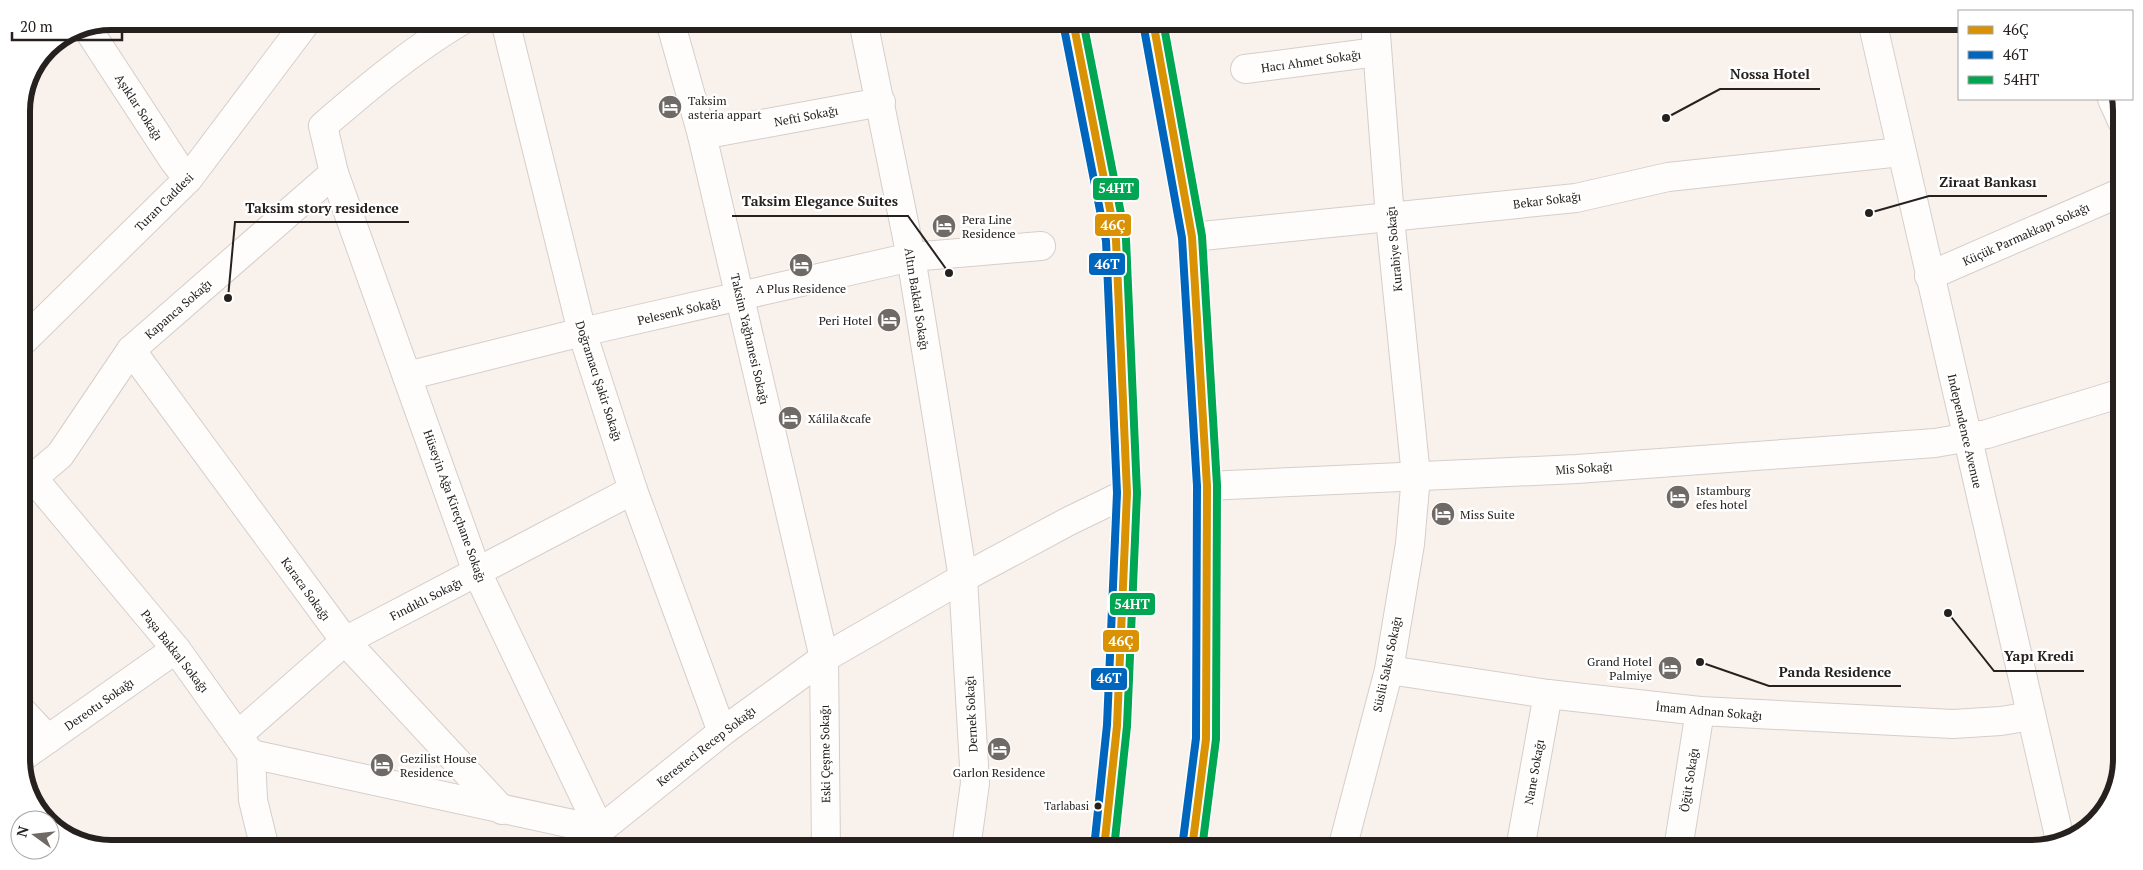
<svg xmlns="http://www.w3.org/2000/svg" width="2143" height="870" font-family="'PT Serif',serif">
  <rect width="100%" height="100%" fill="#f9f1ec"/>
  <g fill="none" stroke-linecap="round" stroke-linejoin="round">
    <g stroke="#d5ceca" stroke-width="30">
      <g id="pedestrian">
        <polyline points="1872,21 2060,840"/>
        <polyline points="2112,99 2122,121"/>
        <polyline points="1192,237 1576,198 1668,177 1901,152"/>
        <polyline points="1929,276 2122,192"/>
        <polyline points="1520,849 1548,694"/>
        <polyline points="1678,849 1700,711"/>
      </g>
    </g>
    <g stroke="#d5ceca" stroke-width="30">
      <g id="minor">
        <polyline points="505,21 582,332 633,490 722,732"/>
        <polyline points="670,21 702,135 824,658 826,849"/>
        <polyline points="863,21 911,257 963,578 975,783 966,849"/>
        <polyline points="91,34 174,161 188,179"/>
        <polyline points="1245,69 1377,52"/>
        <polyline points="702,135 881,102"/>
        <polyline points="334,173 477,572 600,830 600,842"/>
        <polyline points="131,350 345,641 502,810"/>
        <polyline points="407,376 582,332 911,257 1041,246"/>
        <polyline points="33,478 176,649 251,754 253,800 265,849"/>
        <polyline points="1207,486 1577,469 1935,443 1987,434 2122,393"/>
        <path d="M 21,488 L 60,455 L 131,350 L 334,173 L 323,126 C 367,88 411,51 461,21"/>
        <polyline points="1389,670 1548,694 1700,711 1953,724 2001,721 2031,716"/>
        <polyline points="21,710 48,739"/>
        <polyline points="238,735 345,641 633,490"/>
        <polyline points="251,754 600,830 722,732 824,658 963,578 1069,521 1127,493"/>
        <polyline points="21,758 176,649"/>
        <polyline points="1342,849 1389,670 1410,544 1416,476 1390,218 1375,21"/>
      </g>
    </g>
    <g stroke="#d5ceca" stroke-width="30">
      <polyline id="tertiary" points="21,343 188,179 307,21"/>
    </g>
    <g stroke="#b5ada2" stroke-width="30">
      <g id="primary">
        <polyline points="1073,21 1116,240 1127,493 1117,726 1104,849"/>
        <polyline points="1153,21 1192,237 1207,486 1206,739 1192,849"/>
      </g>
    </g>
    <use href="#pedestrian" stroke="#fefdfc" stroke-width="28"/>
    <use href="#minor" stroke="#fefdfc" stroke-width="28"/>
    <use href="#tertiary" stroke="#fefdfc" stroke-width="28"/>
    <use href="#primary" stroke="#eeeae4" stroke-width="28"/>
    <g stroke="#fff" stroke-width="11">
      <g id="bus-1">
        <polyline points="1073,21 1116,240 1127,493 1117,726 1104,849"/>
        <polyline points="1153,21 1192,237 1207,486 1206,739 1192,849"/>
      </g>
    </g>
    <g stroke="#fff" stroke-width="11">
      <g id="bus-2">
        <polyline points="1063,23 1106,241 1117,493 1107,725 1094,848"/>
        <polyline points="1143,23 1182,238 1197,486 1196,738 1182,848"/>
      </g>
    </g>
    <g stroke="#fff" stroke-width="11">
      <g id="bus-3">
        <polyline points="1083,21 1126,239 1137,493 1127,726 1114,849"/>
        <polyline points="1163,21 1202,236 1217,485 1216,739 1202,849"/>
      </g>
    </g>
    <use href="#bus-1" stroke="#d89204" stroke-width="8"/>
    <use href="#bus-2" stroke="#0065bd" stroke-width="8"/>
    <use href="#bus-3" stroke="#00a651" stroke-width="8"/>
  </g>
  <defs>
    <g id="hotel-disc" transform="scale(1.25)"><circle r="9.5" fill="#706a66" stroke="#fff"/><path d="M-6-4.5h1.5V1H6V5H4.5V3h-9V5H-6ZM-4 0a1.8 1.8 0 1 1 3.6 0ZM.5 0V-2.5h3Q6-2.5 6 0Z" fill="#fff"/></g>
  </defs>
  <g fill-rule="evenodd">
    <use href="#hotel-disc" x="670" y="107"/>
    <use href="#hotel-disc" x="944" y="226"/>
    <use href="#hotel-disc" x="801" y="265"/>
    <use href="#hotel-disc" x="889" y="320"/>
    <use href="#hotel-disc" x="790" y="418"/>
    <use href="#hotel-disc" x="1678" y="497"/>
    <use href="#hotel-disc" x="1443" y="514"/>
    <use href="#hotel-disc" x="1670" y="668"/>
    <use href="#hotel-disc" x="999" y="749"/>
    <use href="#hotel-disc" x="382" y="765"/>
  </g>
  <circle fill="#26211e" stroke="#fff" stroke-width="2" cx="1098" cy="806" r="4.5"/>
  <g text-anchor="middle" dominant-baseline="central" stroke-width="5" stroke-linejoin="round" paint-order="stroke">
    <g font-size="11" fill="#26211e" stroke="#fff" text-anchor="end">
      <text x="1089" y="806">Tarlabasi</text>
    </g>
    <g font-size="12" fill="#26211e" stroke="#fff">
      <text transform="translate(1311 61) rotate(-8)">Hacı Ahmet Sokağı</text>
      <text transform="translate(139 107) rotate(57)">Aşıklar Sokağı</text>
      <text transform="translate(806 116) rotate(-11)">Nefti Sokağı</text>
      <text transform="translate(1547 200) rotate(-7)">Bekar Sokağı</text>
      <text transform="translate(164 202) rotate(-45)">Turan Caddesi</text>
      <text transform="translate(2026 234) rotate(-24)">Küçük Parmakkapı Sokağı</text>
      <text transform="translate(1394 249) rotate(-95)">Kurabiye Sokağı</text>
      <text transform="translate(917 299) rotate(81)">Altın Bakkal Sokağı</text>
      <text transform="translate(178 309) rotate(-41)">Kapanca Sokağı</text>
      <text transform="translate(679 311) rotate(-13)">Pelesenk Sokağı</text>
      <text transform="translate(750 339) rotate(77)">Taksim Yağhanesi Sokağı</text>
      <text transform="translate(599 381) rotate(72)">Doğramacı Şakir Sokağı</text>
      <text transform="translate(1965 431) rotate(77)">Independence Avenue</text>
      <text transform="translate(1584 468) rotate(-4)">Mis Sokağı</text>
      <text transform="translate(455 506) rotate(70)">Hüseyin Ağa Kireçhane Sokağı</text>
      <text transform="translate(306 589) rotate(54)">Karaca Sokağı</text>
      <text transform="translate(426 599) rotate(-27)">Fındıklı Sokağı</text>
      <text transform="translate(175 651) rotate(52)">Paşa Bakkal Sokağı</text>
      <text transform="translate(1387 664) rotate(-78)">Süslü Saksı Sokağı</text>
      <text transform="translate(99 704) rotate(-35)">Dereotu Sokağı</text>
      <text transform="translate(1709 711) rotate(5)">İmam Adnan Sokağı</text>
      <text transform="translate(971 714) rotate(-93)">Dernek Sokağı</text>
      <text transform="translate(706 746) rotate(-38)">Keresteci Recep Sokağı</text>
      <text transform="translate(825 754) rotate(-91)">Eski Çeşme Sokağı</text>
      <text transform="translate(1534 772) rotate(-80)">Nane Sokağı</text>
      <text transform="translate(1689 780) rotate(-81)">Öğüt Sokağı</text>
    </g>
    <g font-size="12" fill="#26211e" stroke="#fff" text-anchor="start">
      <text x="688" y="100">Taksim<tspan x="688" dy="14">asteria appart</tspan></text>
      <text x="962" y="219">Pera Line<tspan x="962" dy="14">Residence</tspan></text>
      <text x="801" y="288" text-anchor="middle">A Plus Residence</text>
      <text x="872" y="320" text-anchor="end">Peri Hotel</text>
      <text x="808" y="418">Xálila&amp;cafe</text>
      <text x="1696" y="490">Istamburg<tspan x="1696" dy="14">efes hotel</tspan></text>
      <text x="1460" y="514">Miss Suite</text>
      <text x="1652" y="661" text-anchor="end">Grand Hotel<tspan x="1652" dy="14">Palmiye</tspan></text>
      <text x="400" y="758">Gezilist House<tspan x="400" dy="14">Residence</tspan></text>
      <text x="999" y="772" text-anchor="middle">Garlon Residence</text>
    </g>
  </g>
  <path d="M0 0H2143V870H0ZM111 30H2032A81 81 0 0 1 2113 111V759A81 81 0 0 1 2032 840H111A81 81 0 0 1 30 759V111A81 81 0 0 1 111 30Z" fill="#fff" fill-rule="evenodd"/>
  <path fill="none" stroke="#26211e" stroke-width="6" d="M111 30H2032A81 81 0 0 1 2113 111V759A81 81 0 0 1 2032 840H111A81 81 0 0 1 30 759V111A81 81 0 0 1 111 30Z"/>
  <path fill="none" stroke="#26211e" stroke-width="2" d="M1666 118L1720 89H1820M1869 213L1929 196H2047M949 273L908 216H732M228 298L235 222H409M1948 613L1994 671H2084M1700 662L1769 686H1901"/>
  <g fill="#26211e" stroke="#fff" stroke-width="2">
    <circle cx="1666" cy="118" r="5"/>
    <circle cx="1869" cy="213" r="5"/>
    <circle cx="949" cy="273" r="5"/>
    <circle cx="228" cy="298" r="5"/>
    <circle cx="1948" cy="613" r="5"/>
    <circle cx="1700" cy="662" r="5"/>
  </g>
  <g font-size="14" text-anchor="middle" font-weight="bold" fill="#26211e" stroke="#fff" stroke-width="5" stroke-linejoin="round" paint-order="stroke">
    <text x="1770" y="79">Nossa Hotel</text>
    <text x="1988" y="187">Ziraat Bankası</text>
    <text x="820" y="206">Taksim Elegance Suites</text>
    <text x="322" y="213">Taksim story residence</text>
    <text x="2039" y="661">Yapı Kredi</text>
    <text x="1835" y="677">Panda Residence</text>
  </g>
  <g stroke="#fff" stroke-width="2">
    <rect x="1092" y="177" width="48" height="24" rx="5" fill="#00a651"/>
    <rect x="1094" y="213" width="38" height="24" rx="5" fill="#d89204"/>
    <rect x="1088" y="252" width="38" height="24" rx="5" fill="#0065bd"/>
    <rect x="1109" y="592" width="47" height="24" rx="5" fill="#00a651"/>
    <rect x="1102" y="629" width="38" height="24" rx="5" fill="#d89204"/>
    <rect x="1090" y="667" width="38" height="24" rx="5" fill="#0065bd"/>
  </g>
  <g font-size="14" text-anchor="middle" font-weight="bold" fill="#fff">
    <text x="1116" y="193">54HT</text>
    <text x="1113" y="230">46Ç</text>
    <text x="1107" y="269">46T</text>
    <text x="1132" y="609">54HT</text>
    <text x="1121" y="646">46Ç</text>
    <text x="1109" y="683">46T</text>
  </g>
  <rect x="1958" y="10" width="175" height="90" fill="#ffffff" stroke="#a8a6a5"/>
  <rect x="1968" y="26" width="25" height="8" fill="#d89204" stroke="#a8a6a5"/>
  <text x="2003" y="35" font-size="15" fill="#26211e">46Ç</text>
  <rect x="1968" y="51" width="25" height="8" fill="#0065bd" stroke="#a8a6a5"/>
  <text x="2003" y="60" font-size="15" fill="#26211e">46T</text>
  <rect x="1968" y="76" width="25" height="8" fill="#00a651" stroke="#a8a6a5"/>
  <text x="2003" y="85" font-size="15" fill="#26211e">54HT</text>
  <g transform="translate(35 835) rotate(285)"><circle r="24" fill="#ffffff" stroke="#a8a6a5"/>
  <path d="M0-4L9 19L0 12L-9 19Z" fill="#706a66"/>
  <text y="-8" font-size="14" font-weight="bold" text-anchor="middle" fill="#26211e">N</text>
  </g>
  <path d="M12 32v8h110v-8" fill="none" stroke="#26211e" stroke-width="2.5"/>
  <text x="20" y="32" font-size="15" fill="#26211e" stroke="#ffffff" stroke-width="4" paint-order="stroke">20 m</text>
</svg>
